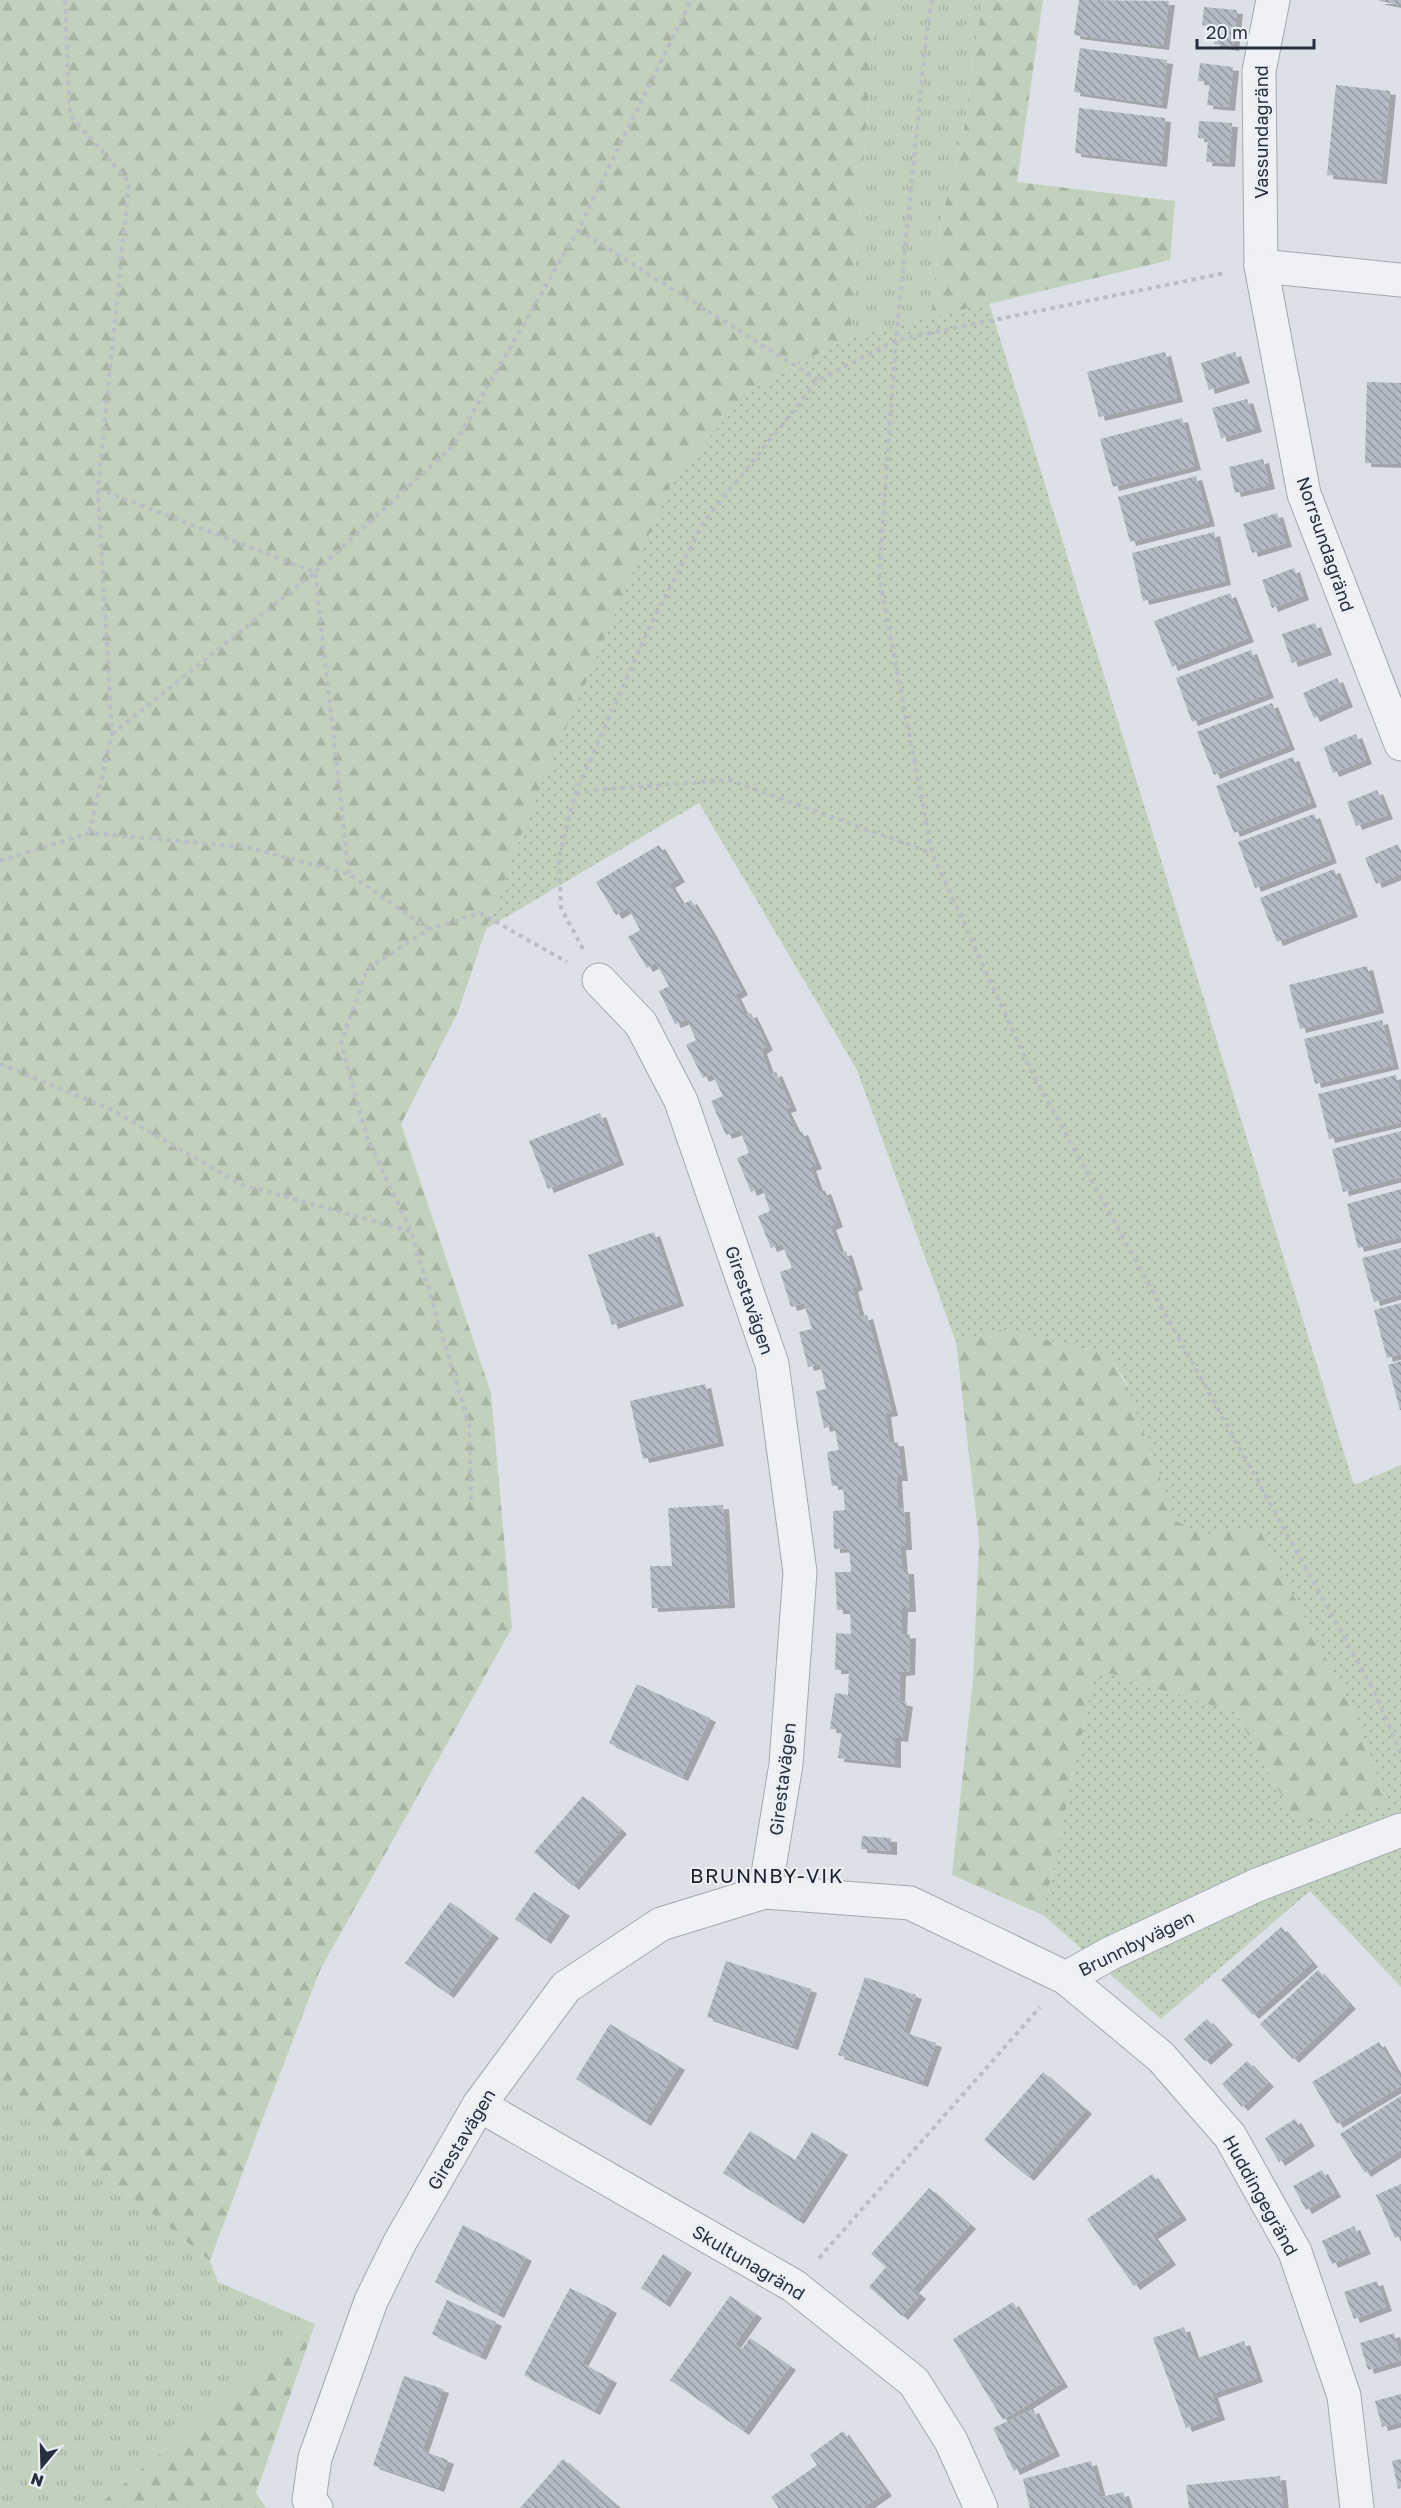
<svg xmlns="http://www.w3.org/2000/svg" width="1401" height="2508" font-family="'Golos Text',sans-serif">
  <defs>
    <pattern id="grass-tufts" width="24" height="20" patternUnits="userSpaceOnUse" patternTransform="scale(1.5)"><rect width="24" height="20" fill="#c2d1bd"/><path d="M3 7l-1-3M5 7V3M7 7l1-3M15 17l-1-3M17 17v-4M19 17l1-3" fill="none" stroke="#a7b4a4"/></pattern>
    <pattern id="forest-firs" width="22" height="20" patternUnits="userSpaceOnUse" patternTransform="scale(1.5)"><rect width="22" height="20" fill="#c2d1bd"/><path d="M5 1l3.5 6h-7zM16 11l3.5 6h-7z" fill="#a7b4a4"/></pattern>
    <pattern id="park-dots" width="8" height="8" patternUnits="userSpaceOnUse" patternTransform="scale(1.5)"><rect width="8" height="8" fill="#c2d1bd"/><path d="M2 2h.1M6 6h.1" fill="none" stroke="#a7b4a4" stroke-width="1.8" stroke-linecap="round"/></pattern>
    <pattern id="building-back-hatch" width="6" height="6" patternUnits="userSpaceOnUse" patternTransform="scale(1.5)"><rect width="6" height="6" fill="#b3bac4"/><path d="M-1 5l2 2M0 0l6 6M5-1l2 2" fill="none" stroke="#9198a1"/></pattern>
    <filter id="shadow"><feDropShadow dx="6" dy="4" stdDeviation="0" flood-color="#0004"/></filter>
  </defs>
  <rect width="100%" height="100%" fill="#dce1e7"/>
  <g fill="url(#grass-tufts)">
    <polygon points="876,0 983,0 973,55 964,130 940,225 931,318 850,337"/>
    <polygon points="0,2090 210,2261 218,2282 315,2324 95,2508 0,2508"/>
  </g>
  <g fill="url(#forest-firs)">
    <polygon points="0,0 876,0 850,337 754,388 533,805 486,929 458,1012 401,1124 491,1393 512,1628 320,1970 258,2131 210,2261 0,2090"/>
    <polygon points="983,0 1043,0 1017,182 1175,201 1170,260 931,318 940,225 964,130 973,55"/>
    <polygon points="1002,1329 1110,1355 1206,1534 1259,1528 1352,1708 1388,1803 1298,1825 1236,1713 1096,1670 1043,1915 952,1875 973,1680 979,1541 956,1342"/>
    <polygon points="315,2324 256,2493 266,2508 95,2508"/>
  </g>
  <polygon fill="url(#park-dots)" points="989,303 1354,1485 1401,1465 1401,1987 1310,1891 1161,2019 1043,1915 1096,1669 1236,1713 1298,1825 1388,1803 1352,1708 1259,1529 1206,1534 1175,1521 1126,1382 1110,1355 1002,1329 956,1342 857,1070 699,803 486,929 533,805 674,476 754,388 850,337"/>
  <g fill="url(#building-back-hatch)" filter="url(#shadow)">
    <polygon points="1079,0 1169,1 1163,46 1074,35"/>
    <polygon points="1379,0 1401,0 1401,5 1379,1"/>
    <polygon points="1204,7 1237,10 1233,47 1214,44 1215,27 1202,25"/>
    <polygon points="1080,48 1167,60 1161,105 1074,92"/>
    <polygon points="1200,63 1233,67 1229,107 1207,105 1210,82 1198,81"/>
    <polygon points="1336,85 1390,91 1381,180 1327,175"/>
    <polygon points="1079,108 1165,118 1161,163 1075,153"/>
    <polygon points="1199,121 1232,123 1229,163 1206,162 1208,139 1198,138"/>
    <polygon points="1165,352 1177,398 1099,417 1087,372"/>
    <polygon points="1235,352 1244,379 1209,390 1201,363"/>
    <polygon points="1367,382 1401,383 1401,464 1365,463"/>
    <polygon points="1247,399 1256,428 1221,438 1212,408"/>
    <polygon points="1182,418 1195,466 1113,487 1100,439"/>
    <polygon points="1263,459 1269,485 1235,493 1229,467"/>
    <polygon points="1196,476 1209,522 1130,542 1118,497"/>
    <polygon points="1277,513 1286,543 1252,553 1243,524"/>
    <polygon points="1214,532 1225,581 1143,601 1132,553"/>
    <polygon points="1294,568 1303,596 1272,608 1262,580"/>
    <polygon points="1230,593 1248,638 1172,667 1154,621"/>
    <polygon points="1315,623 1326,651 1292,663 1282,634"/>
    <polygon points="1251,650 1268,694 1192,722 1176,678"/>
    <polygon points="1337,678 1347,703 1314,718 1303,693"/>
    <polygon points="1272,703 1289,746 1214,775 1197,732"/>
    <polygon points="1356,734 1366,760 1333,773 1324,747"/>
    <polygon points="1293,757 1311,803 1234,833 1216,786"/>
    <polygon points="1377,790 1387,815 1356,826 1347,802"/>
    <polygon points="1314,814 1331,859 1255,888 1238,842"/>
    <polygon points="1398,844 1401,851 1401,874 1376,884 1365,858"/>
    <polygon points="659,845 679,878 669,884 682,905 691,900 710,931 742,991 735,995 745,1015 751,1013 767,1046 761,1050 770,1075 776,1072 791,1107 785,1109 797,1133 802,1131 816,1165 810,1167 819,1192 825,1190 837,1223 830,1226 840,1253 846,1251 857,1286 852,1288 860,1317 867,1315 883,1375 892,1412 885,1413 889,1443 898,1442 902,1477 896,1477 898,1508 904,1508 906,1546 900,1546 902,1570 908,1570 910,1608 902,1608 901,1635 910,1634 909,1671 900,1672 899,1701 907,1703 902,1738 895,1737 895,1764 838,1758 842,1730 830,1729 835,1693 848,1695 849,1670 835,1670 836,1633 851,1634 850,1610 837,1610 835,1572 851,1572 849,1548 834,1549 833,1511 845,1510 843,1485 832,1486 827,1452 839,1450 834,1425 824,1428 816,1391 826,1389 820,1364 808,1367 799,1332 812,1329 804,1303 791,1307 780,1272 792,1268 782,1244 771,1248 758,1216 770,1211 762,1187 751,1192 737,1158 749,1153 740,1130 726,1135 711,1101 723,1096 712,1074 703,1078 686,1045 696,1040 687,1019 675,1024 659,991 669,986 656,963 647,968 628,937 640,930 628,908 616,915 596,882"/>
    <polygon points="1334,869 1352,913 1277,942 1260,898"/>
    <polygon points="1367,966 1378,1009 1300,1029 1289,985"/>
    <polygon points="1382,1020 1393,1065 1315,1084 1304,1039"/>
    <polygon points="1396,1075 1401,1096 1401,1122 1329,1139 1318,1094"/>
    <polygon points="600,1113 618,1161 548,1189 529,1141"/>
    <polygon points="1401,1131 1401,1177 1343,1192 1332,1149"/>
    <polygon points="1401,1189 1401,1237 1358,1248 1347,1204"/>
    <polygon points="654,1232 678,1302 612,1325 588,1255"/>
    <polygon points="1401,1248 1401,1294 1374,1302 1362,1258"/>
    <polygon points="1401,1303 1401,1354 1387,1358 1374,1310"/>
    <polygon points="1401,1361 1401,1410 1400,1410 1388,1365"/>
    <polygon points="705,1384 718,1442 643,1459 630,1401"/>
    <polygon points="723,1505 729,1604 652,1608 650,1566 672,1566 668,1508"/>
    <polygon points="637,1684 710,1718 682,1777 609,1743"/>
    <polygon points="583,1796 621,1830 573,1886 534,1852"/>
    <polygon points="862,1836 891,1838 891,1851 861,1849"/>
    <polygon points="534,1892 564,1912 545,1940 515,1919"/>
    <polygon points="450,1902 493,1934 448,1994 405,1963"/>
    <polygon points="1281,1927 1312,1963 1253,2015 1221,1980"/>
    <polygon points="726,1961 811,1989 792,2046 707,2017"/>
    <polygon points="1318,1970 1350,2005 1293,2059 1260,2024"/>
    <polygon points="865,1977 916,1995 903,2032 936,2043 922,2083 838,2055"/>
    <polygon points="1207,2019 1227,2041 1205,2061 1184,2039"/>
    <polygon points="610,2024 679,2066 645,2122 576,2079"/>
    <polygon points="1379,2042 1401,2079 1401,2086 1337,2124 1312,2082"/>
    <polygon points="1247,2061 1268,2083 1242,2107 1222,2084"/>
    <polygon points="1043,2072 1086,2110 1028,2177 984,2140"/>
    <polygon points="1401,2096 1401,2150 1365,2173 1340,2134"/>
    <polygon points="1295,2119 1309,2142 1279,2162 1265,2138"/>
    <polygon points="750,2131 795,2160 812,2132 842,2151 798,2220 723,2173"/>
    <polygon points="1322,2170 1335,2193 1306,2210 1293,2186"/>
    <polygon points="1152,2174 1181,2216 1152,2235 1170,2261 1134,2286 1087,2219"/>
    <polygon points="1401,2184 1401,2235 1395,2238 1376,2195"/>
    <polygon points="929,2188 970,2225 913,2289 920,2295 902,2316 869,2287 886,2267 871,2254"/>
    <polygon points="463,2225 526,2257 498,2314 435,2282"/>
    <polygon points="1354,2226 1365,2250 1332,2264 1322,2241"/>
    <polygon points="663,2254 686,2269 664,2303 641,2288"/>
    <polygon points="1377,2281 1386,2307 1354,2319 1344,2292"/>
    <polygon points="570,2288 611,2309 582,2363 611,2379 594,2411 524,2375"/>
    <polygon points="730,2296 756,2314 735,2344 742,2349 750,2338 790,2366 743,2431 670,2380"/>
    <polygon points="447,2300 496,2322 480,2356 432,2334"/>
    <polygon points="1013,2302 1062,2383 1003,2420 953,2339"/>
    <polygon points="1184,2327 1195,2359 1244,2341 1257,2378 1212,2394 1219,2416 1186,2428 1153,2338"/>
    <polygon points="1394,2333 1401,2360 1368,2370 1360,2343"/>
    <polygon points="404,2376 443,2389 422,2451 448,2460 438,2488 373,2465"/>
    <polygon points="1401,2394 1401,2422 1382,2427 1375,2401"/>
    <polygon points="1033,2409 1054,2452 1014,2471 993,2428"/>
    <polygon points="843,2431 886,2492 863,2508 779,2508 771,2497 817,2465 810,2455"/>
    <polygon points="563,2459 617,2506 616,2508 520,2508"/>
    <polygon points="1401,2459 1401,2488 1398,2489 1392,2461"/>
    <polygon points="1091,2461 1101,2497 1123,2492 1128,2508 1030,2508 1023,2479"/>
    <polygon points="1280,2476 1283,2508 1189,2508 1186,2485"/>
  </g>
  <g fill="none" stroke-linecap="round" stroke-linejoin="round">
    <g stroke="#a1a8b1" stroke-width="35">
      <g id="street">
        <polyline points="1273,0 1259,71 1261,266 1304,494 1401,744"/>
        <polyline points="1261,266 1401,280"/>
        <polyline points="765,1892 910,1903 1066,1978 1111,1953 1257,1885 1401,1830"/>
        <polyline points="1066,1978 1161,2057 1230,2136 1295,2252 1344,2396 1357,2508"/>
        <polyline points="479,2105 794,2286 914,2382 951,2441 981,2508"/>
        <polyline points="316,2508 309,2500 315,2458 371,2301 400,2242 479,2105 566,1987 661,1924 765,1892 786,1764 800,1572 772,1364 681,1101 641,1024 599,980"/>
      </g>
    </g>
    <g stroke="#babfc5" stroke-width="4" stroke-dasharray="4.5 4.5" stroke-linecap="butt">
      <polyline points="65,0 70,115 129,182 98,489 112,734 89,833"/>
      <polyline points="932,0 926,38 896,340 879,576 932,853 1031,1071 1375,1693 1401,1754"/>
      <polyline points="578,230 818,380"/>
      <polyline points="98,489 315,572 349,874"/>
      <polyline points="112,734 315,572 454,445 578,230 691,0"/>
      <polyline points="576,794 606,789 729,780 932,853"/>
      <polyline points="0,861 89,833 246,847 349,874 429,929"/>
      <polyline points="583,949 561,908 559,857 575,794 650,626 704,522 818,380 896,340 1225,273"/>
      <polyline points="0,1064 110,1109 240,1184 410,1231"/>
      <polyline points="471,1500 469,1424 411,1231 367,1137 341,1043 367,969 429,929 480,913 567,962"/>
      <polyline points="819,2258 1040,2007"/>
    </g>
    <use href="#street" stroke="#eff1f5" stroke-width="33"/>
  </g>
  <g text-anchor="middle" dominant-baseline="central" stroke-width="4.5" stroke-linejoin="round" paint-order="stroke">
    <g font-size="18" fill="#252f3e" stroke="#ebeff5">
      <text transform="translate(1261 132) rotate(-90)">Vassundagränd</text>
      <text transform="translate(1326 544) rotate(71)">Norrsundagränd</text>
      <text transform="translate(750 1300) rotate(71)">Girestavägen</text>
      <text transform="translate(782 1779) rotate(-83)">Girestavägen</text>
      <text transform="translate(1136 1943) rotate(-26)">Brunnbyvägen</text>
      <text transform="translate(461 2139) rotate(-59)">Girestavägen</text>
      <text transform="translate(1261 2195) rotate(61)">Huddingegränd</text>
      <text transform="translate(749 2262) rotate(31)">Skultunagränd</text>
    </g>
    <g font-size="20" letter-spacing="1.5" fill="#18202e" stroke="#ebeff5">
      <text x="767" y="1875">BRUNNBY-VIK</text>
    </g>
  </g>
  <g transform="translate(42 2466) rotate(199)" stroke="#ebeff5" stroke-width="4.5" paint-order="stroke">
  <path d="M0-4.5L10 22L0 15L-10 22Z" fill="#252f3e"/>
  <text y="-9" font-size="16" font-weight="bold" text-anchor="middle" fill="#252f3e">N</text>
  </g>
  <path d="M1197 39v9h117v-9" fill="none" stroke="#252f3e" stroke-width="3"/>
  <text x="1206" y="39" font-size="18" fill="#252f3e" stroke="#ebeff5" stroke-width="4.5" paint-order="stroke">20 m</text>
</svg>
